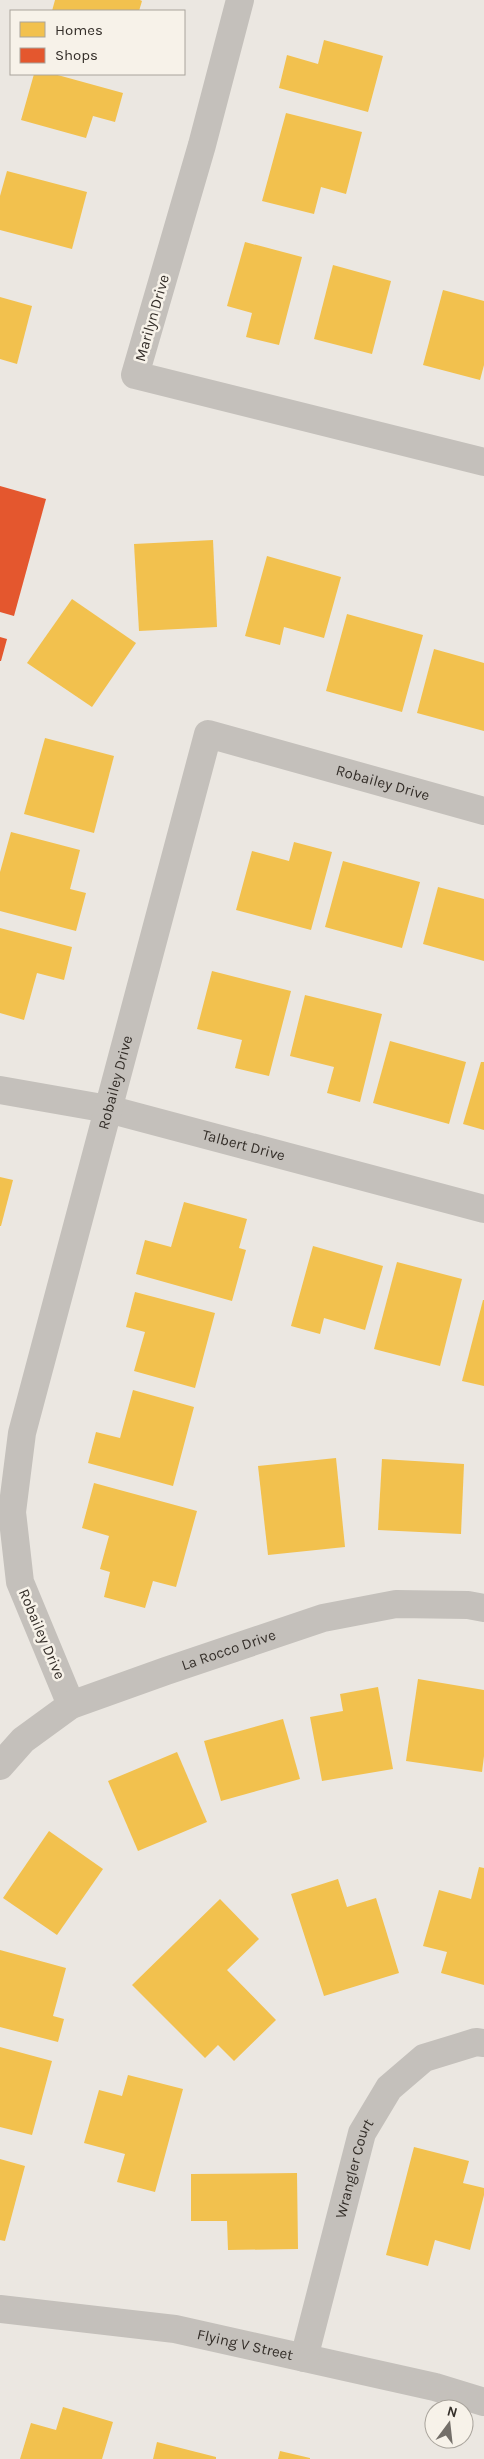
<svg xmlns="http://www.w3.org/2000/svg" width="484" height="2459" font-family="Karla,sans-serif">
  <rect width="100%" height="100%" fill="#ebe7e1"/>
  <g fill="#f2c14e">
    <polygon points="55,0 140,0 142,1 139,11 52,11"/>
    <polygon points="324,40 383,56 368,112 279,88 287,55 318,64"/>
    <polygon points="34,74 54,74 123,93 115,122 93,116 86,138 21,120"/>
    <polygon points="286,113 362,132 346,194 321,187 314,214 262,201"/>
    <polygon points="7,171 87,192 72,249 0,230 0,196"/>
    <polygon points="245,242 302,257 279,345 246,337 252,313 227,306"/>
    <polygon points="333,265 391,281 372,354 314,339"/>
    <polygon points="443,290 484,301 484,365 480,380 423,365"/>
    <polygon points="0,297 32,306 17,364 0,359"/>
    <polygon points="213,540 217,627 139,631 134,544"/>
    <polygon points="267,556 341,577 324,638 284,627 280,645 245,636"/>
    <polygon points="72,599 136,643 92,707 27,663"/>
    <polygon points="347,614 423,635 402,712 326,691"/>
    <polygon points="434,649 484,663 484,731 417,713"/>
    <polygon points="45,738 114,756 94,833 24,814"/>
    <polygon points="11,832 80,850 70,889 86,893 76,931 0,911 0,872"/>
    <polygon points="294,842 332,852 311,930 236,910 252,851 289,861"/>
    <polygon points="343,861 420,882 402,948 325,927"/>
    <polygon points="438,887 484,899 484,961 423,944"/>
    <polygon points="0,928 72,947 64,980 37,973 24,1020 0,1013"/>
    <polygon points="212,971 291,991 269,1076 235,1068 242,1040 197,1029"/>
    <polygon points="305,995 382,1014 360,1102 327,1093 334,1067 290,1056"/>
    <polygon points="390,1041 466,1062 449,1124 373,1103"/>
    <polygon points="481,1062 484,1062 484,1130 463,1124"/>
    <polygon points="0,1177 13,1180 1,1226 0,1226"/>
    <polygon points="184,1202 247,1219 239,1248 246,1250 232,1301 136,1274 145,1240 171,1247"/>
    <polygon points="313,1246 383,1266 365,1330 324,1318 320,1334 291,1326"/>
    <polygon points="397,1262 462,1279 440,1366 374,1349"/>
    <polygon points="135,1292 215,1313 195,1388 134,1371 145,1332 126,1327"/>
    <polygon points="483,1300 484,1300 484,1386 462,1381"/>
    <polygon points="133,1390 194,1407 173,1486 88,1463 96,1432 120,1438"/>
    <polygon points="336,1458 345,1547 268,1555 258,1466"/>
    <polygon points="382,1459 464,1464 461,1534 378,1530"/>
    <polygon points="94,1483 197,1511 176,1587 153,1581 145,1608 104,1597 110,1572 100,1569 109,1536 82,1528"/>
    <polygon points="418,1679 484,1690 484,1756 482,1772 406,1761"/>
    <polygon points="378,1687 393,1769 322,1781 310,1717 343,1711 340,1694"/>
    <polygon points="283,1719 300,1779 221,1801 204,1741"/>
    <polygon points="177,1752 207,1822 138,1851 108,1781"/>
    <polygon points="49,1831 103,1869 57,1935 3,1898"/>
    <polygon points="479,1867 484,1868 484,1985 441,1973 447,1952 423,1946 439,1890 471,1899"/>
    <polygon points="338,1879 347,1907 376,1898 399,1973 324,1996 291,1894"/>
    <polygon points="220,1899 259,1939 227,1970 276,2020 234,2061 218,2045 205,2058 132,1985"/>
    <polygon points="0,1950 66,1968 53,2016 64,2019 58,2042 0,2027"/>
    <polygon points="0,2047 52,2061 32,2135 0,2127"/>
    <polygon points="128,2075 183,2089 155,2192 117,2182 125,2154 84,2143 99,2090 122,2096"/>
    <polygon points="414,2147 469,2161 463,2183 484,2188 484,2195 470,2250 435,2240 428,2266 386,2255"/>
    <polygon points="0,2159 25,2166 5,2241 0,2240"/>
    <polygon points="297,2173 298,2249 228,2250 227,2221 191,2221 191,2174"/>
    <polygon points="63,2407 113,2422 102,2459 20,2459 31,2423 56,2430"/>
    <polygon points="157,2442 216,2457 216,2459 153,2459"/>
    <polygon points="280,2451 310,2458 310,2459 278,2459"/>
  </g>
  <g fill="#e4572e">
    <polygon points="0,486 46,499 14,616 0,612"/>
    <polygon points="0,637 7,639 1,661 0,661"/>
  </g>
  <g fill="none" stroke-linecap="round" stroke-linejoin="round">
    <g stroke="#c4c0bb" stroke-width="28">
      <polyline points="240,0 202,145 135,375 484,462"/>
      <path id="s1" d="M 0,1090 L 108,1109 L 484,1209"/>
      <path id="s2" d="M 71,1705 L 20,1582 L 12,1512 L 22,1433 L 208,734 L 484,811"/>
      <path id="s3" d="M 0,1766 L 23,1740 L 71,1705 L 166,1671 L 323,1618 L 396,1604 L 468,1605 L 484,1608"/>
      <path id="s4" d="M 0,2309 L 175,2329 L 435,2387 L 484,2402"/>
      <path id="s5" d="M 304,2358 L 362,2133 L 389,2088 L 424,2058 L 476,2042 L 484,2043"/>
    </g>
  </g>
  <g text-anchor="middle" dominant-baseline="central" stroke-width="5" stroke-linejoin="round" paint-order="stroke">
    <g font-size="15" fill="#342e29" stroke="#f7f2e9">
      <text transform="translate(152 318) rotate(-74)">Marilyn Drive</text>
      <text stroke="none"><textPath href="#s2" startOffset="1188">Robailey Drive</textPath></text>
      <text stroke="none"><textPath href="#s2" startOffset="646">Robailey Drive</textPath></text>
      <text stroke="none"><textPath href="#s1" startOffset="250">Talbert Drive</textPath></text>
      <text transform="translate(42 1634) rotate(67)">Robailey Drive</text>
      <text stroke="none"><textPath href="#s3" startOffset="261">La Rocco Drive</textPath></text>
      <text stroke="none"><textPath href="#s5" startOffset="196">Wrangler Court</textPath></text>
      <text stroke="none"><textPath href="#s4" startOffset="248">Flying V Street</textPath></text>
    </g>
  </g>
  <rect x="10" y="10" width="175" height="65" fill="#f7f2e9" stroke="#a9a49c"/>
  <rect x="20" y="22" width="25" height="15" fill="#f2c14e" stroke="#a9a49c"/>
  <text x="55" y="35" font-size="15" fill="#342e29">Homes</text>
  <rect x="20" y="48" width="25" height="15" fill="#e4572e" stroke="#a9a49c"/>
  <text x="55" y="60" font-size="15" fill="#342e29">Shops</text>
  <g transform="translate(449 2424) rotate(15)"><circle r="24" fill="#f7f2e9" stroke="#a9a49c"/>
  <path d="M0-4L9 19L0 12L-9 19Z" fill="#746f69"/>
  <text y="-8" font-size="14" font-weight="bold" text-anchor="middle" fill="#342e29">N</text>
  </g>
</svg>
